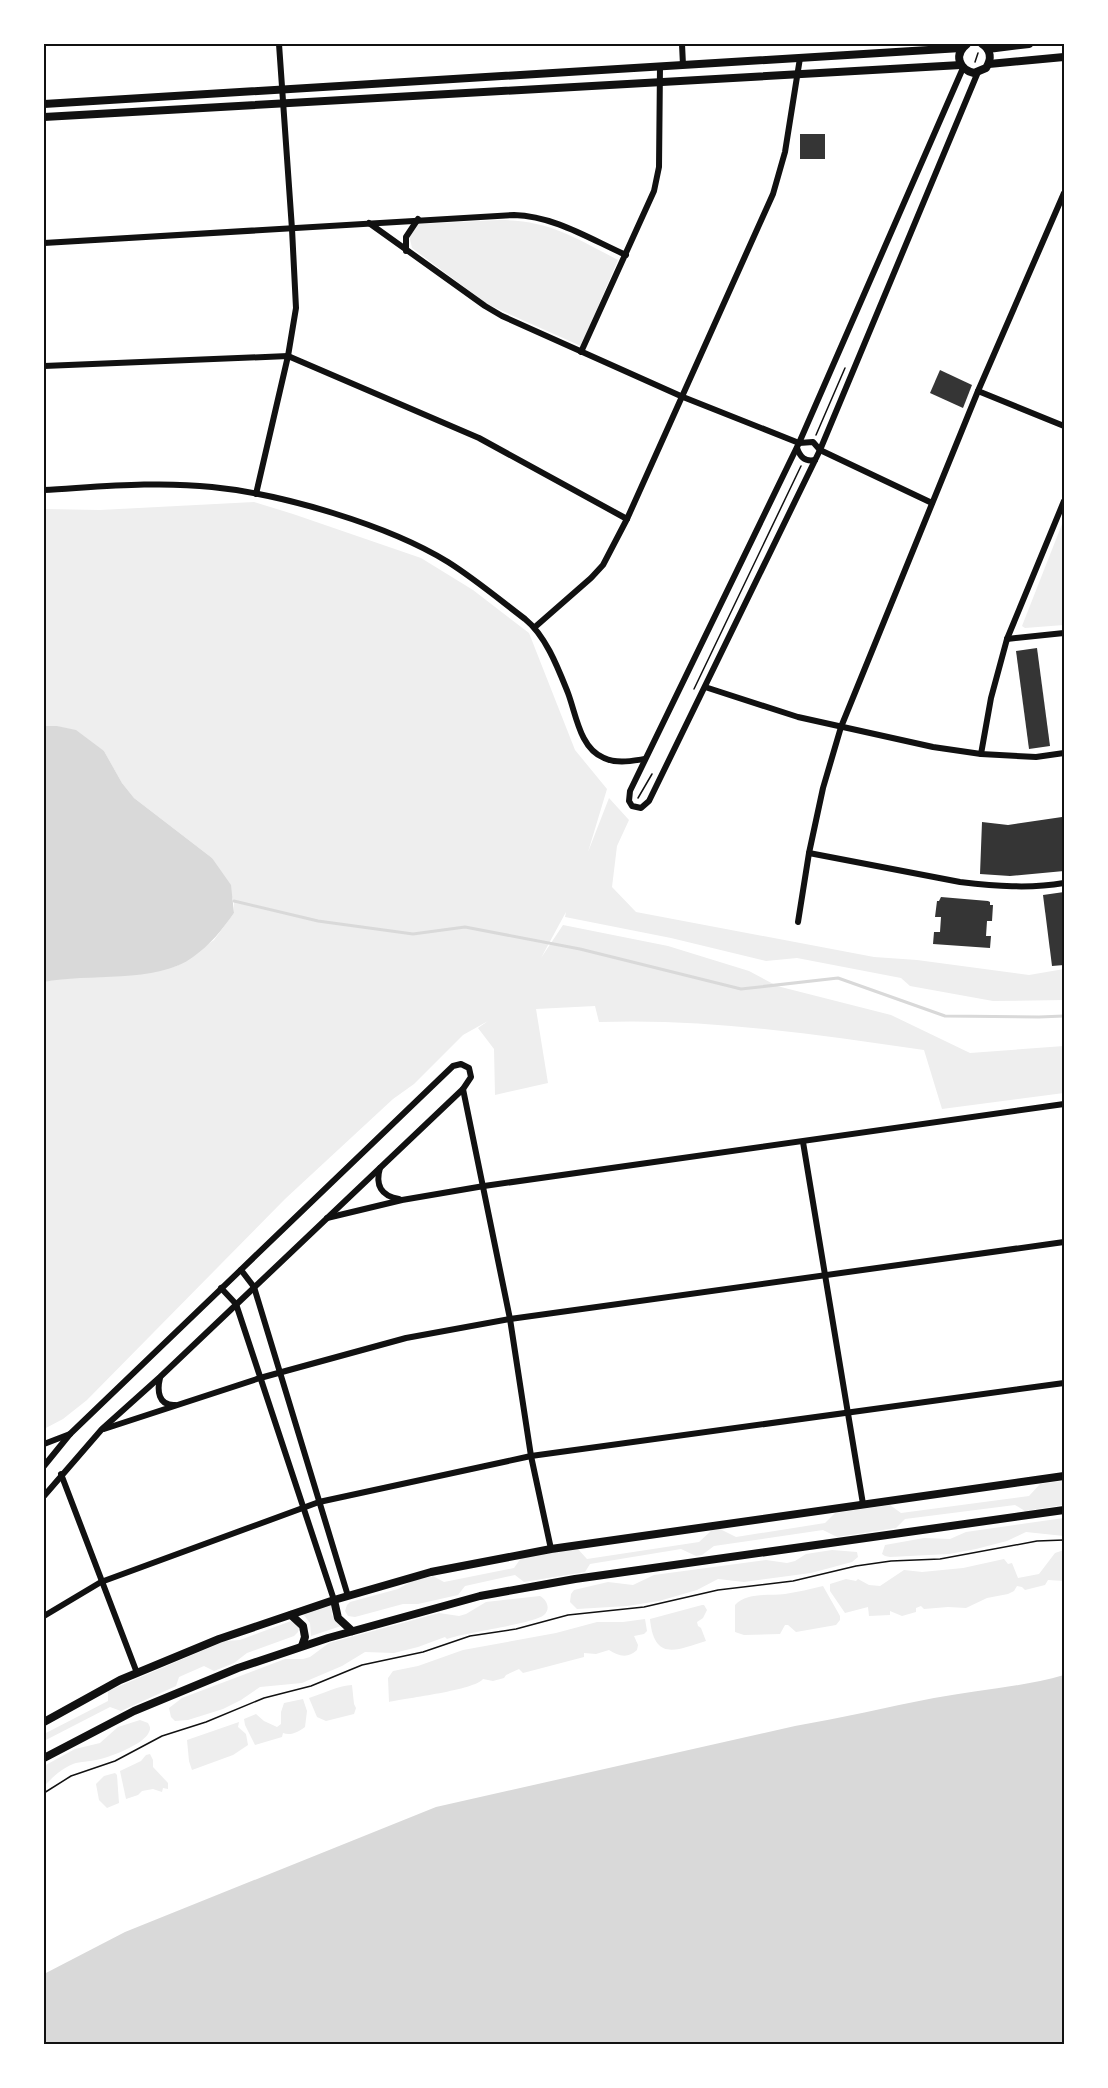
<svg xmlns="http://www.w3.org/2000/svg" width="1108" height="2088" font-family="Raleway,sans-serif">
  <rect width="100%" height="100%" fill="#fff"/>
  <g fill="#eee">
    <path d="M 500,220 C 549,220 576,238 618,260 L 581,346 L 487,304 L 412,248 L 409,235 L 418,224 Z"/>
    <path d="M 254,502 L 293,514 L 421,558 L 473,590 L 529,633 L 575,750 L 607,789 L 588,852 L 609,798 L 629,820 L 617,846 L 612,887 L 636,912 L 874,957 L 917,960 L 1029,975 L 1064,969 L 1064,1000 L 993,1001 L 910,986 L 901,978 L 797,958 L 766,961 L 671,938 L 565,917 L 566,912 L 541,958 L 563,925 L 668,946 L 749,971 L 777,986 L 891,1015 L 970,1053 L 1064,1046 L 1064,1093 L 942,1109 L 924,1050 C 817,1035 708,1018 599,1022 L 595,1006 L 536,1009 L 548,1083 L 495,1095 L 494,1049 L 478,1028 L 488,1021 L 463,1035 L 414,1084 L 393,1099 L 285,1199 L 87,1400 L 63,1419 L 44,1429 L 44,982 L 56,979 L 126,975 L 177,966 L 214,940 L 234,913 L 234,901 L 212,858 L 134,798 L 122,783 L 104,751 L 57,726 L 44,726 L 44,509 L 100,510 Z"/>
    <polygon points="1064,519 1064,625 1025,628 1022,626"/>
    <polygon points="1061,1481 1064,1482 1063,1505 1025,1511 1015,1505 905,1519 896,1528 837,1537 823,1530 714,1546 702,1555 696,1556 681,1549 590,1564 585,1572 524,1582 515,1575 465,1586 458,1595 418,1604 403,1604 355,1617 348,1616 345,1611 347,1605 350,1602 398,1589 412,1581 433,1576 444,1582 514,1568 521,1558 577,1548 587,1559 699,1542 712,1530 720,1529 736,1537 825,1523 835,1513 890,1505 901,1513 1029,1496 1040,1484"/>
    <polygon points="1064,1518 1064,1536 1026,1532 1007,1541 976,1549 949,1554 890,1557 885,1556 882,1554 885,1545 924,1538 950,1539 966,1532"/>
    <polygon points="832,1550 857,1552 858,1557 852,1562 811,1573 744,1582 718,1579 697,1590 659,1601 627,1606 577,1609 570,1602 571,1594 574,1590 608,1582 633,1585 654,1575 766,1560 787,1563 795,1561 806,1554"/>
    <polygon points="1064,1550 1064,1581 1048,1580 1045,1585 1025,1590 1022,1587 1017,1586 1014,1591 1008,1594 987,1598 966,1608 948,1607 924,1609 921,1606 916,1608 916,1612 902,1616 890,1611 890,1615 869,1616 868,1607 845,1613 830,1591 830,1584 846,1579 856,1581 858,1579 869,1585 880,1586 904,1570 922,1572 963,1568 1004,1559 1008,1564 1012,1563 1018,1578 1039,1574 1055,1553"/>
    <path d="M 823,1586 L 840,1616 L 840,1620 L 836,1625 L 796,1632 L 788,1625 L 785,1625 L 780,1634 L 744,1635 L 735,1632 L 735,1605 C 747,1592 769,1596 785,1594 C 798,1592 810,1589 823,1586 Z"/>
    <path d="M 540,1596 C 547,1600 551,1609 544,1615 C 533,1624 466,1632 447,1639 L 445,1637 L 418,1647 L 394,1653 L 365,1652 L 342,1666 L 302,1683 L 260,1687 L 241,1700 L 223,1709 L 188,1720 L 175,1721 L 171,1717 L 169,1708 L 182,1698 L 285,1659 L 303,1659 L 310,1657 L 329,1643 L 439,1613 L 459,1616 L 466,1614 L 486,1602 Z"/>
    <polygon points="331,1604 332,1615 341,1626 311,1636 310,1623 303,1614"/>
    <path d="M 702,1605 L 704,1605 L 707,1610 L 703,1618 L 697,1622 L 698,1626 L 701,1628 L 706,1641 C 677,1650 654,1662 650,1619 Z"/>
    <path d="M 645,1619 L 647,1631 L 644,1634 L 634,1636 L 638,1645 L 637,1650 C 628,1659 618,1656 609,1650 L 596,1654 L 584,1653 L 584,1657 L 523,1673 L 519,1669 L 506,1675 L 504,1678 L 493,1681 L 483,1679 C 475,1690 407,1698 389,1702 L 388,1678 L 393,1671 L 418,1666 L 463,1650 L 556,1633 L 597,1622 L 623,1622 Z"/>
    <polygon points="291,1621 299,1627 298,1632 294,1636 247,1653 234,1663 214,1671 204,1666 179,1677 176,1686 121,1711 110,1707 44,1741 44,1734 108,1701 108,1691 225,1641 240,1640"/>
    <path d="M 352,1685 L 354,1704 L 356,1708 L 354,1714 L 326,1721 L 317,1717 L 309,1698 C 322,1694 340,1685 352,1685 Z"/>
    <path d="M 303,1699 L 307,1711 L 305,1727 C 298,1732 291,1736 283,1733 L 282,1737 L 255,1745 L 245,1725 L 244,1719 L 256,1714 L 264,1721 L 277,1727 L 281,1724 L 281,1712 L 284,1703 Z"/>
    <path d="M 140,1720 L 148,1723 C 150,1727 151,1728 149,1732 C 145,1744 108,1758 96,1760 C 89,1762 81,1761 73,1764 C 61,1769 53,1777 44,1786 L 44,1766 L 75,1749 L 100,1743 L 118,1727 Z"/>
    <polygon points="239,1722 238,1727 246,1734 248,1745 233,1755 192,1770 189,1761 187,1740"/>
    <polygon points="150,1754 153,1760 153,1767 168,1783 168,1789 163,1788 162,1792 153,1789 142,1791 138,1795 126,1799 120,1771 141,1761 146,1755"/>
    <polygon points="115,1773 117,1775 119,1803 107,1808 99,1800 96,1784 104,1776"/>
  </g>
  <g fill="#d9d9d9">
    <path d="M 44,726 L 57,726 L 76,730 L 104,751 L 122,783 L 134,798 L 212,858 L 231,885 L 234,913 C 222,930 210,945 193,957 C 157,984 87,973 44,982 Z"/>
    <path d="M 1064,1675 L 1064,2044 L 44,2044 L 44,1974 L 125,1932 L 436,1807 L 795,1726 C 842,1718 887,1707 934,1698 C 978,1690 1022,1687 1064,1675 Z"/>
  </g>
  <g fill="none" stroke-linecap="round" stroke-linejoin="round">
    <polyline stroke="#d9d9d9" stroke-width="3" points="234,901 318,921 413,934 465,927 580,949 741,989 838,978 945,1016 1039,1017 1064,1016"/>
  </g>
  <g fill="#353535">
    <rect x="800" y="134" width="25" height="25"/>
    <polygon points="940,370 972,385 963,408 930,393"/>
    <polygon points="1037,648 1050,746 1029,749 1016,651"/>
    <polygon points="1062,817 1064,871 1010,876 980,874 982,822 1008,825"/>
    <polygon points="1064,892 1064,965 1052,966 1043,895"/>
    <polygon points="941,897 988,901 990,902 990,905 993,905 992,921 987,921 986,936 991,936 990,948 933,944 934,932 940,932 941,917 935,917 937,901 939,901"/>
  </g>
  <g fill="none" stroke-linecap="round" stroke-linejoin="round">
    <g stroke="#111" stroke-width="1.5">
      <polyline points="975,62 978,53"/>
      <polyline points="816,435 845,368"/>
      <polyline points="694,689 801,466"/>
      <polyline points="638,798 652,774"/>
      <polyline points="44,1793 71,1776 115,1761 162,1736 206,1722 264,1698 311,1686 362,1665 423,1652 470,1636 516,1629 568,1615 644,1607 718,1590 793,1581 856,1566 891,1561 940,1559 1037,1541 1064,1540"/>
    </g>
    <g stroke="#111" stroke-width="6">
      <polyline points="682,44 683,65"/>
      <polyline points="963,68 799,443 630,791 629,801 632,806 641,808 649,801 820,450 978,72"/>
      <polyline points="369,223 485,306 502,316 683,397 799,443 813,442 820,450 932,503"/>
      <path d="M 44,243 L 514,215 C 554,216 590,239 626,255"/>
      <polyline points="406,251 406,237 418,219"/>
      <polyline points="581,352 654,191 659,167 660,66"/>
      <polyline points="44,366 288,356 479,438 627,519"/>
      <polyline points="978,391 1064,426"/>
      <path d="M 797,448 C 800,457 805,462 815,460"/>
      <path d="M 44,490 C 99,487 156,481 212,487 C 282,494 388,525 448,562 C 475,579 500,600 525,619 C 546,636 558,668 568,693 C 576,714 580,749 604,758 C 617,764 631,761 645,759"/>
      <polyline points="256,494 288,356 296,308 292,229 279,44"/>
      <polyline points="535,627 591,578 603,565 627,519 773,194 785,152 800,58"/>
      <polyline points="1007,639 1064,633"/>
      <polyline points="705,687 798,717 933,747 981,754 1036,757 1064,753"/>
      <polyline points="981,754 991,698 1007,639 1064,501"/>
      <path d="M 809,853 L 960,882 C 995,886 1029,889 1064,883"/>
      <polyline points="798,922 809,853 823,788 841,727 978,391 1064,193"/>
      <polyline points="463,1089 510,1319 531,1456 551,1549"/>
      <polyline points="803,1142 863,1504"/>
      <path d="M 380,1168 C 375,1185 381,1196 399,1199"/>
      <polyline points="327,1218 402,1200 484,1186 1064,1104"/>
      <polyline points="241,1270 254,1287 348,1596"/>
      <polyline points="221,1288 236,1304 334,1600"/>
      <path d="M 160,1378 C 157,1390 158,1406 175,1405"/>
      <polyline points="104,1429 260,1378 406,1338 510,1319 1064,1242"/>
      <polyline points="44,1444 70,1434"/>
      <polyline points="44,1466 70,1434 453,1066 461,1064 469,1068 471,1077 463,1089 160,1377 102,1429 44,1496"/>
      <polyline points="61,1474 137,1673"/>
      <polyline points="44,1616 101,1582 319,1502 531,1456 1064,1383"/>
    </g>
    <g stroke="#111" stroke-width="8">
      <path d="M 967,44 C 954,54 958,69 974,73 L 986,68 C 992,59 991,50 982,44"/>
      <polyline points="988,49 1029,44"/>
      <polyline points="989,64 1064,57"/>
      <polyline points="44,104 961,48"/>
      <polyline points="44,117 961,65"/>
    </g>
    <g stroke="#111" stroke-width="8">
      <polyline points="334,1600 338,1618 352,1631"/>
      <polyline points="291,1615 303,1626 305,1637 302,1646"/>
      <polyline points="44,1722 120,1680 219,1639 334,1600 431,1572 551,1549 1064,1476"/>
      <polyline points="44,1758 134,1711 238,1668 328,1638 480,1596 575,1579 1064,1510"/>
    </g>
  </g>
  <rect width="1108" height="2088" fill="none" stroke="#ffffff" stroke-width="90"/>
  <rect x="45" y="45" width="1018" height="1998" fill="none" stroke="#111" stroke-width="2"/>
</svg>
